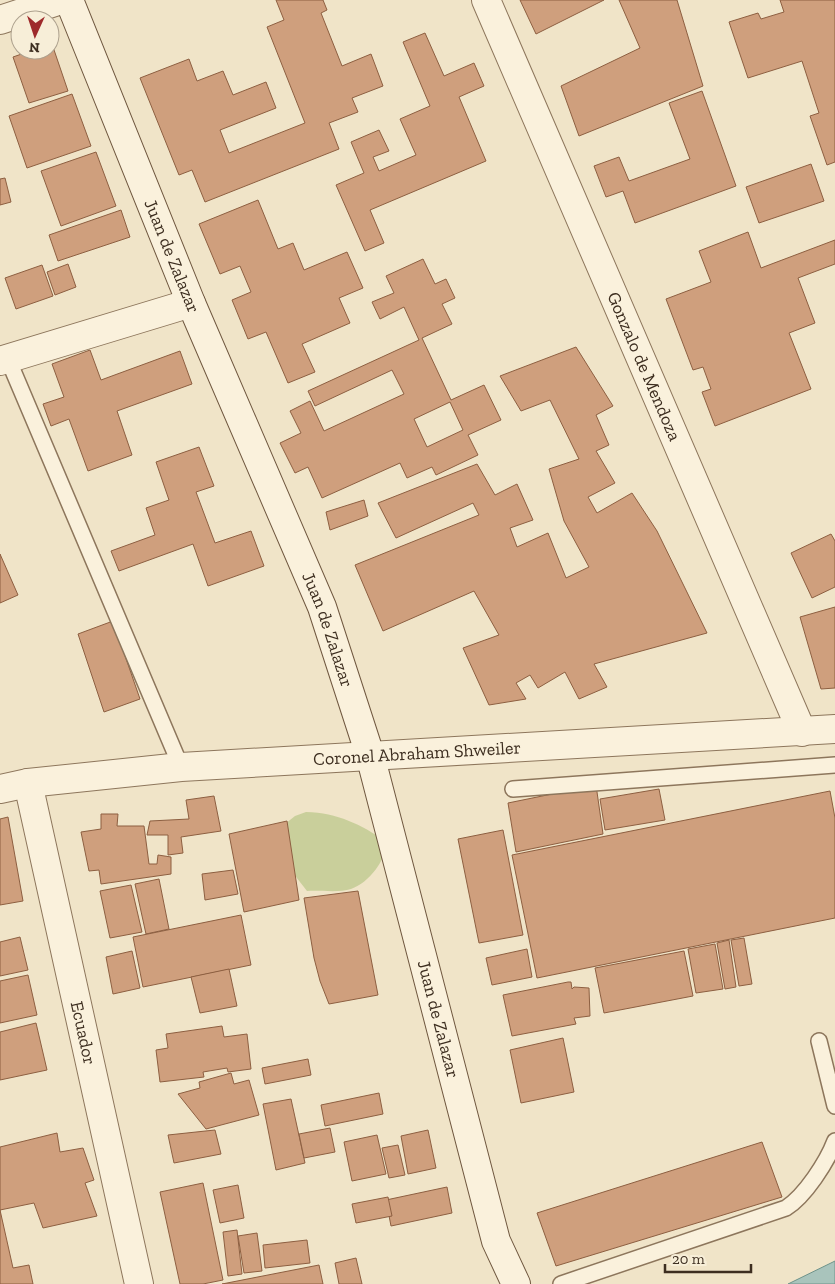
<svg xmlns="http://www.w3.org/2000/svg" width="835" height="1284" font-family="'Zilla Slab',serif">
  <rect width="100%" height="100%" fill="#f0e4c8"/>
  <path fill="#c9cf9b" d="M 306,812 C 338,813 360,824 387,842 C 385,861 370,882 351,889 C 339,893 320,890 307,891 L 293,873 L 285,824 L 295,816 Z"/>
  <polygon fill="#a9c4bc" stroke="#6f938a" points="835,1261 835,1284 788,1284"/>
  <g fill="#cf9f7d" stroke="#8d5f41" fill-rule="evenodd">
    <polygon points="276,0 323,0 327,10 321,13 342,66 371,54 383,86 352,98 358,112 329,123 339,149 205,202 192,170 179,175 140,78 189,59 197,81 223,71 233,95 266,82 276,108 220,130 229,153 305,123 267,27 284,20"/>
    <polygon points="520,0 604,0 536,34"/>
    <polygon points="619,0 677,0 703,86 579,136 561,86 640,48"/>
    <polygon points="780,0 835,0 835,162 827,165 810,116 819,113 802,61 748,78 729,22 758,13 761,19 784,12"/>
    <polygon points="425,33 444,76 474,63 484,86 459,97 486,161 370,210 384,243 365,251 336,185 364,173 351,142 379,130 389,151 373,157 379,171 416,155 400,119 430,106 403,42"/>
    <polygon points="50,44 52,44 68,91 29,103 13,57 33,50 50,50"/>
    <polygon points="702,91 736,186 635,223 623,191 606,197 594,166 619,157 629,181 690,159 669,103"/>
    <polygon points="72,94 91,146 27,168 9,116"/>
    <polygon points="96,152 116,206 61,226 41,171"/>
    <polygon points="811,164 824,201 759,223 746,187"/>
    <polygon points="5,178 11,202 0,205 0,179"/>
    <polygon points="258,200 278,249 293,243 304,270 347,252 363,288 339,298 350,323 302,344 315,372 288,383 266,332 248,339 232,300 251,292 240,266 220,274 199,224"/>
    <polygon points="121,210 130,237 58,261 49,235"/>
    <polygon points="748,232 761,268 835,240 835,264 798,278 815,323 789,333 811,389 715,426 702,392 711,389 703,367 693,370 666,299 711,282 699,251"/>
    <path d="M 423,259 L 435,284 L 446,279 L 455,298 L 442,304 L 452,324 L 422,338 L 451,400 L 484,385 L 501,420 L 468,435 L 478,455 L 436,475 L 432,467 L 407,478 L 400,463 L 322,498 L 308,467 L 295,473 L 280,443 L 301,433 L 290,411 L 310,401 L 324,431 L 404,394 L 392,370 L 315,406 L 308,391 L 419,340 L 404,307 L 380,319 L 372,302 L 394,293 L 386,276 ZM 450,402 L 463,430 L 427,447 L 414,419 Z"/>
    <polygon points="68,264 76,287 55,295 47,272"/>
    <polygon points="42,265 53,296 16,309 5,278"/>
    <polygon points="576,347 613,406 596,415 609,445 596,451 615,483 588,497 597,513 632,493 657,531 707,633 594,664 607,687 579,699 565,672 538,688 530,675 516,683 526,699 489,705 463,648 499,635 474,591 383,631 355,565 479,515 473,503 396,538 378,503 477,464 495,495 517,484 533,520 510,528 517,547 548,533 566,578 589,567 564,521 549,469 579,459 550,400 521,411 500,376"/>
    <polygon points="90,350 101,380 180,351 192,384 117,411 132,455 88,471 69,419 51,426 43,404 64,397 52,364"/>
    <polygon points="199,447 214,486 196,492 215,543 251,531 264,566 208,586 193,544 119,571 111,551 155,535 146,508 169,500 156,462"/>
    <polygon points="364,500 368,516 330,530 326,512"/>
    <polygon points="831,534 835,541 835,587 812,598 791,553"/>
    <polygon points="0,554 18,595 0,603"/>
    <polygon points="835,607 835,688 821,689 800,617"/>
    <polygon points="113,621 140,699 104,712 78,634"/>
    <polygon points="596,785 603,834 516,852 508,803"/>
    <polygon points="659,789 665,820 605,830 600,799"/>
    <polygon points="830,791 835,818 835,918 537,978 512,855"/>
    <polygon points="214,796 221,831 181,837 183,853 168,855 168,835 147,835 150,821 189,819 186,800"/>
    <polygon points="101,814 118,814 117,826 144,826 149,864 157,864 158,855 171,857 171,874 101,884 99,870 89,871 81,832 101,829"/>
    <polygon points="8,817 23,901 0,905 0,819"/>
    <polygon points="287,821 299,900 244,912 229,834"/>
    <polygon points="503,830 523,935 479,943 458,839"/>
    <polygon points="233,870 238,894 205,900 202,874"/>
    <polygon points="159,879 169,929 146,934 135,884"/>
    <polygon points="131,885 142,932 110,938 100,891"/>
    <polygon points="358,891 378,995 329,1004 320,981 314,958 304,898"/>
    <polygon points="241,915 251,965 143,987 133,937"/>
    <polygon points="20,937 28,970 0,976 0,942"/>
    <polygon points="744,938 752,984 739,986 731,940"/>
    <polygon points="729,940 736,987 725,989 717,943"/>
    <polygon points="715,944 723,989 696,993 688,949"/>
    <polygon points="527,949 532,977 492,985 486,958"/>
    <polygon points="132,951 140,988 113,994 106,957"/>
    <polygon points="684,951 693,996 604,1013 595,968"/>
    <polygon points="229,969 237,1006 200,1013 191,977"/>
    <polygon points="28,975 37,1015 0,1023 0,981"/>
    <polygon points="568,982 571,982 572,989 574,987 589,988 590,1016 574,1018 576,1024 512,1036 503,995"/>
    <polygon points="36,1023 47,1070 0,1080 0,1032"/>
    <polygon points="222,1026 224,1037 247,1034 251,1069 228,1072 227,1068 203,1072 204,1077 160,1082 156,1050 168,1048 166,1034"/>
    <polygon points="563,1038 574,1092 521,1103 510,1050"/>
    <polygon points="308,1059 311,1075 265,1084 262,1068"/>
    <polygon points="231,1073 234,1084 249,1080 259,1115 206,1129 178,1094 200,1088 199,1082"/>
    <polygon points="379,1093 383,1114 325,1126 321,1105"/>
    <polygon points="291,1099 305,1163 276,1170 263,1104"/>
    <polygon points="330,1128 335,1152 304,1158 299,1134"/>
    <polygon points="215,1130 221,1154 174,1163 168,1135"/>
    <polygon points="428,1130 436,1168 408,1174 401,1136"/>
    <polygon points="57,1133 60,1152 83,1148 94,1180 85,1183 97,1216 43,1228 34,1203 0,1210 13,1268 29,1265 33,1284 0,1284 0,1147"/>
    <polygon points="377,1135 386,1174 352,1181 344,1142"/>
    <polygon points="762,1142 782,1197 556,1266 537,1213"/>
    <polygon points="398,1145 405,1175 389,1178 382,1148"/>
    <polygon points="203,1183 223,1280 203,1284 180,1284 160,1192"/>
    <polygon points="238,1185 244,1218 220,1223 213,1190"/>
    <polygon points="447,1187 452,1213 391,1226 386,1200"/>
    <polygon points="388,1197 392,1216 356,1223 352,1204"/>
    <polygon points="237,1230 242,1274 228,1276 223,1232"/>
    <polygon points="257,1233 262,1271 244,1273 238,1236"/>
    <polygon points="307,1240 310,1263 265,1268 263,1245"/>
    <polygon points="356,1258 362,1284 339,1284 335,1263"/>
    <polygon points="319,1265 323,1284 222,1284"/>
  </g>
  <g fill="none" stroke-linecap="round" stroke-linejoin="round">
    <g stroke="#8d765c" stroke-width="18">
      <g id="lane">
        <polyline points="8,359 181,767"/>
        <polyline points="513,789 835,765"/>
        <polyline points="819,1041 835,1106"/>
        <path d="M 561,1284 L 786,1208 C 805,1196 827,1162 835,1141"/>
      </g>
    </g>
    <g stroke="#8d765c" stroke-width="30">
      <g id="street">
        <path id="s1" d="M 486,0 L 802,732"/>
        <polyline points="0,20 61,0"/>
        <polyline points="0,361 191,303"/>
        <path id="s2" d="M 28,783 L 139,1284"/>
        <path id="s3" d="M 0,789 L 28,783 L 181,767 L 835,729"/>
      </g>
    </g>
    <g stroke="#6f573f" stroke-width="30">
      <g id="secondary">
        <path id="s4" d="M 69,0 L 191,303 L 322,607 L 370,755 L 496,1241 L 516,1284"/>
      </g>
    </g>
    <use href="#lane" stroke="#faf1dc" stroke-width="15"/>
    <use href="#street" stroke="#faf1dc" stroke-width="28"/>
    <use href="#secondary" stroke="#faf1dc" stroke-width="28"/>
  </g>
  <g text-anchor="middle" dominant-baseline="central" stroke-width="4.5" stroke-linejoin="round" paint-order="stroke">
    <g font-size="18" fill="#3d2e20" stroke="#f7eed8">
      <text stroke="none"><textPath href="#s4" startOffset="276">Juan de Zalazar</textPath></text>
      <text stroke="none"><textPath href="#s1" startOffset="399">Gonzalo de Mendoza</textPath></text>
      <text stroke="none"><textPath href="#s4" startOffset="681">Juan de Zalazar</textPath></text>
      <text stroke="none"><textPath href="#s3" startOffset="419">Coronel Abraham Shweiler</textPath></text>
      <text stroke="none"><textPath href="#s4" startOffset="1086">Juan de Zalazar</textPath></text>
      <text stroke="none"><textPath href="#s2" startOffset="256">Ecuador</textPath></text>
    </g>
  </g>
  <g transform="translate(35 35) rotate(183)"><circle r="24" fill="#f7eed8" stroke="#ada18e"/>
  <path d="M0-4L9 19L0 12L-9 19Z" fill="#9e2a2b"/>
  <text y="-8" font-size="14" font-weight="bold" text-anchor="middle" fill="#3d2e20">N</text>
  </g>
  <path d="M665 1264v8h86v-8" fill="none" stroke="#3d2e20" stroke-width="2.5"/>
  <text x="672" y="1264" font-size="15" fill="#3d2e20" stroke="#f7eed8" stroke-width="4" paint-order="stroke">20 m</text>
</svg>
